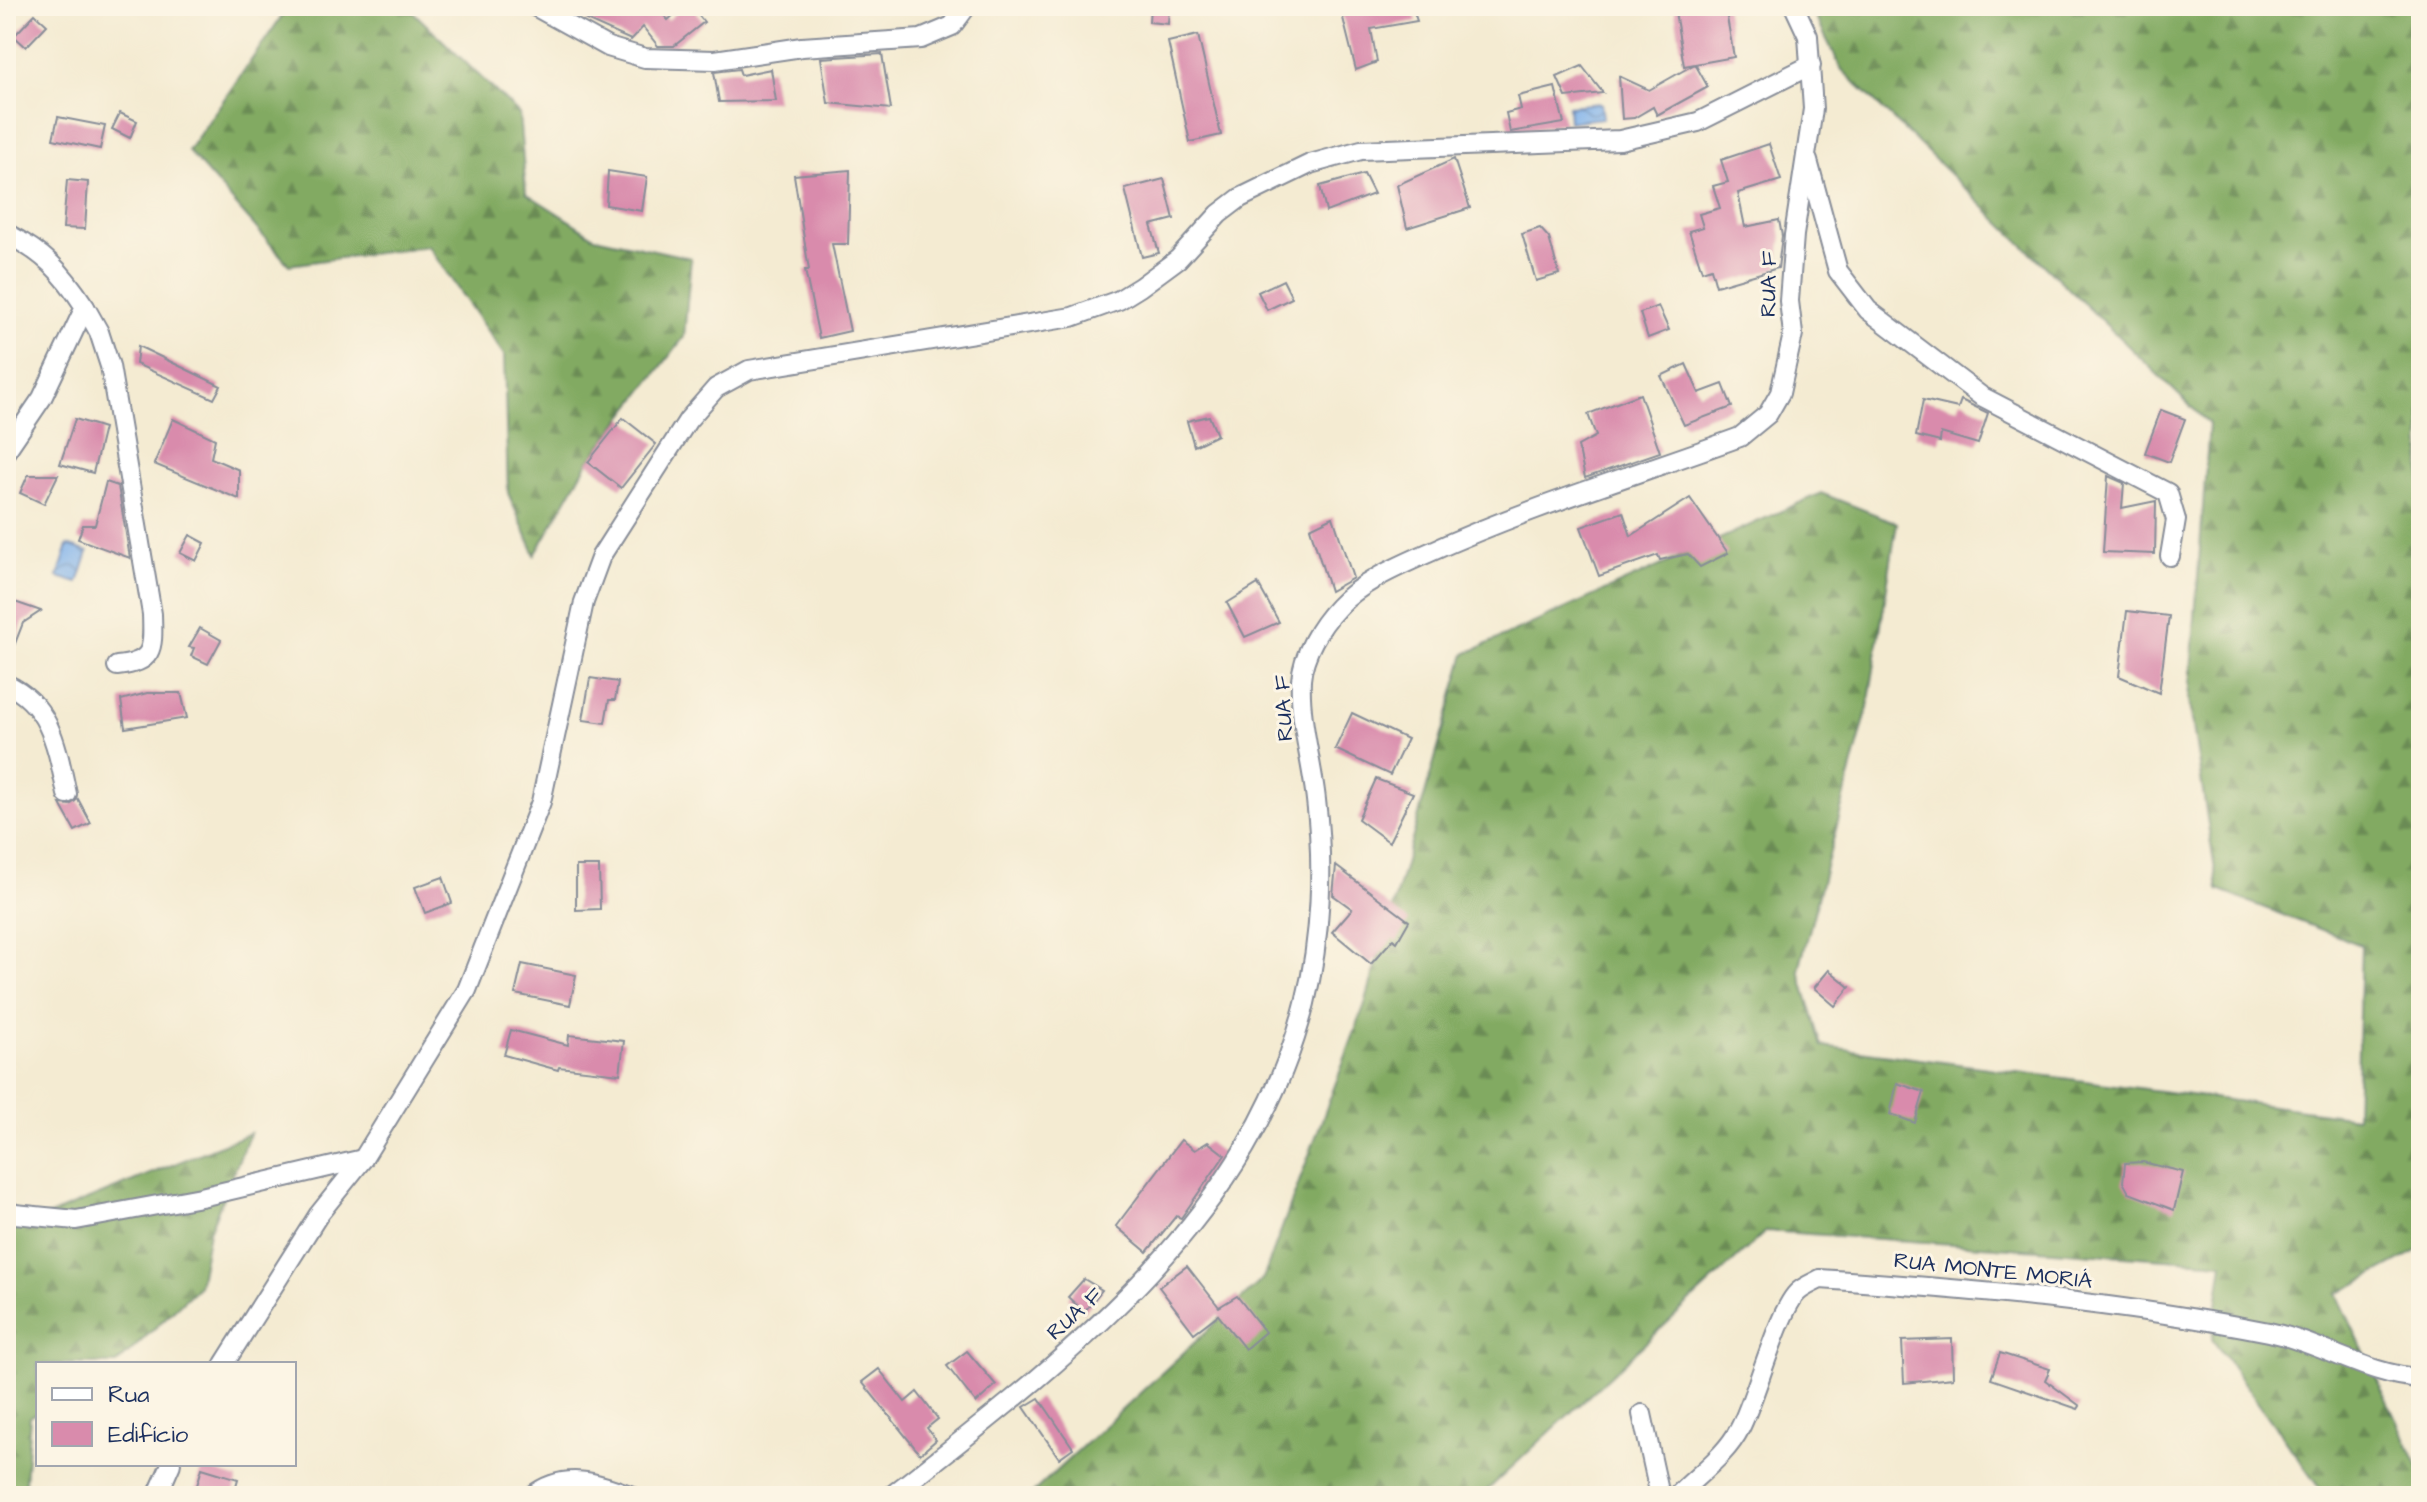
<svg xmlns="http://www.w3.org/2000/svg" width="2427" height="1502" font-family="'Architects Daughter',sans-serif">
  <defs>
    <pattern id="forest-firs" width="22" height="20" patternUnits="userSpaceOnUse" patternTransform="scale(2)"><rect width="22" height="20" fill="#82aa62"/><path d="M5 1l3.5 6h-7zM16 11l3.5 6h-7z" fill="#6a8b54"/></pattern>
    <pattern id="water-waves" width="16" height="10" patternUnits="userSpaceOnUse" patternTransform="scale(2)"><rect width="16" height="10" fill="#7eb1eb"/><path d="M0 5q4-4 8 0t8 0" fill="none" stroke="#6690c2"/></pattern>
  </defs>
  <rect width="100%" height="100%" fill="#fcf5e5"/>
  <filter id="ink" filterUnits="userSpaceOnUse"><feTurbulence type="fractalNoise" baseFrequency=".0125" numOctaves="2"/><feDisplacementMap in="SourceGraphic" scale="16" xChannelSelector="R" yChannelSelector="G"/><feConvolveMatrix kernelMatrix="1 2 1 2 8 2 1 2 1" color-interpolation-filters="sRGB"/></filter>
  <filter id="wash" filterUnits="userSpaceOnUse"><feTurbulence type="fractalNoise" baseFrequency=".006" numOctaves="4" result="noise"/><feDisplacementMap in="SourceGraphic" scale="32" xChannelSelector="R" yChannelSelector="G"/><feGaussianBlur stdDeviation="1.8" result="paint"/><feColorMatrix in="noise" values="0 0 0 0 0 0 0 0 0 0 0 0 0 0 0 0 0 1.4 0 .05"/><feComposite in="paint" operator="in"/></filter>
  <g filter="url(#wash)">
    <rect width="100%" height="100%" fill="#f4ebd2"/>
    <g fill="url(#forest-firs)" stroke="#4e6c60" stroke-width="2">
      <polygon points="289,6 407,6 519,114 526,193 595,237 691,258 684,337 588,462 535,555 508,493 504,355 428,246 289,265 188,151"/>
      <polygon points="1810,6 2421,6 2421,1249 2337,1294 2421,1473 2421,1496 2325,1496 2212,1339 2223,1263 1766,1231 1481,1496 1029,1496 1263,1279 1365,1004 1465,654 1821,493 1897,523 1868,707 1799,970 1822,1046 2356,1117 2361,945 2218,890 2189,700 2209,424 1842,70"/>
      <polygon points="250,1133 209,1231 199,1286 117,1364 38,1364 38,1412 30,1417 24,1496 6,1496 6,1233"/>
    </g>
    <g fill="url(#water-waves)" stroke="#4c70a4" stroke-width="2">
      <polygon points="1601,103 1603,118 1569,122 1568,106"/>
      <polygon points="68,545 88,552 78,583 58,577"/>
    </g>
    <g id="blocks">
      <g fill="#d98bac">
        <polygon points="599,6 615,6 626,16 638,6 656,6 668,20 684,6 691,6 704,22 674,46 658,46 643,27 631,40 586,20"/>
        <polygon points="1150,6 1169,6 1168,24 1149,22"/>
        <polygon points="1340,6 1412,6 1417,21 1371,29 1377,62 1356,70"/>
        <polygon points="1674,6 1725,6 1734,57 1684,66"/>
        <polygon points="35,14 47,25 26,47 14,36"/>
        <polygon points="1198,35 1221,135 1190,142 1168,42"/>
        <polygon points="882,54 891,109 828,103 821,58"/>
        <polygon points="1695,64 1708,87 1657,115 1653,107 1634,118 1622,119 1619,76 1649,90"/>
        <polygon points="1582,66 1603,93 1566,97 1557,77"/>
        <polygon points="739,69 741,75 771,69 776,101 719,102 714,72"/>
        <polygon points="1555,87 1564,123 1510,132 1506,113 1521,109 1518,96"/>
        <polygon points="120,113 137,121 130,138 112,129"/>
        <polygon points="58,117 105,126 100,149 53,139"/>
        <polygon points="1769,144 1781,180 1738,193 1745,227 1779,220 1782,236 1778,268 1716,286 1711,268 1702,271 1689,231 1703,227 1699,214 1720,208 1713,186 1728,182 1721,160"/>
        <polygon points="1454,159 1470,208 1407,228 1397,185"/>
        <polygon points="850,170 848,244 832,244 850,331 819,338 805,270 809,270 794,175"/>
        <polygon points="608,171 647,177 642,211 606,205"/>
        <polygon points="1364,174 1374,194 1326,212 1320,186"/>
        <polygon points="1164,179 1174,219 1151,225 1159,253 1142,257 1125,189"/>
        <polygon points="67,180 88,182 85,229 63,228"/>
        <polygon points="1540,228 1549,238 1559,274 1536,281 1522,234"/>
        <polygon points="1283,280 1292,298 1267,310 1258,292"/>
        <polygon points="1658,306 1669,330 1648,338 1640,313"/>
        <polygon points="138,346 221,386 214,399 136,364"/>
        <polygon points="1686,364 1699,393 1723,384 1732,407 1684,425 1661,376"/>
        <polygon points="1640,394 1660,452 1585,478 1578,446 1596,436 1588,414"/>
        <polygon points="1923,400 1958,408 1961,400 1988,413 1978,444 1941,433 1940,442 1916,436"/>
        <polygon points="2161,410 2185,419 2169,462 2145,453"/>
        <polygon points="1209,416 1217,435 1194,446 1187,421"/>
        <polygon points="623,418 656,444 621,488 588,462"/>
        <polygon points="75,419 104,428 93,473 60,464"/>
        <polygon points="173,419 215,439 211,458 239,470 239,499 154,464"/>
        <polygon points="28,475 58,475 44,504 20,493"/>
        <polygon points="2108,476 2124,483 2122,508 2156,501 2155,554 2103,552"/>
        <polygon points="106,482 118,486 130,558 78,539 83,525 95,525"/>
        <polygon points="1690,498 1728,553 1700,567 1688,554 1660,560 1658,555 1599,576 1581,527 1623,512 1631,536"/>
        <polygon points="1333,517 1353,578 1330,591 1310,528"/>
        <polygon points="190,535 205,543 196,561 180,553"/>
        <polygon points="1258,584 1279,622 1245,637 1227,603"/>
        <polygon points="6,599 41,611 23,623 7,664"/>
        <polygon points="2127,611 2169,616 2159,693 2119,676"/>
        <polygon points="200,628 221,640 208,664 191,656 194,648 189,647"/>
        <polygon points="590,678 618,682 615,700 609,700 605,723 583,720"/>
        <polygon points="147,693 181,693 187,718 125,728 121,700"/>
        <polygon points="1352,713 1407,739 1390,775 1335,749"/>
        <polygon points="1376,779 1413,793 1389,842 1358,819"/>
        <polygon points="78,799 91,823 75,831 60,804 70,805"/>
        <polygon points="576,866 599,866 600,909 576,910"/>
        <polygon points="1336,866 1409,921 1397,942 1393,939 1371,964 1332,932 1352,909 1333,895"/>
        <polygon points="443,877 452,903 425,913 415,887"/>
        <polygon points="522,964 576,975 570,1005 515,994"/>
        <polygon points="1829,970 1850,987 1835,1006 1814,988"/>
        <polygon points="511,1030 568,1045 569,1035 624,1041 620,1074 559,1067 558,1070 504,1055"/>
        <polygon points="1897,1083 1924,1092 1915,1123 1890,1114"/>
        <polygon points="1181,1140 1195,1150 1208,1142 1225,1155 1181,1218 1176,1216 1147,1252 1116,1226"/>
        <polygon points="2143,1162 2183,1172 2174,1210 2129,1193 2123,1182 2125,1163"/>
        <polygon points="1187,1266 1219,1307 1237,1296 1265,1332 1245,1349 1218,1315 1194,1333 1159,1287"/>
        <polygon points="1084,1279 1102,1290 1084,1312 1068,1297"/>
        <polygon points="1952,1339 1953,1378 1904,1383 1902,1341"/>
        <polygon points="967,1351 996,1385 976,1403 947,1366"/>
        <polygon points="2000,1353 2050,1369 2045,1380 2080,1406 2078,1409 1991,1379"/>
        <polygon points="879,1369 905,1402 917,1392 938,1419 927,1428 936,1440 920,1454 862,1382"/>
        <polygon points="1039,1398 1073,1448 1059,1458 1024,1407"/>
        <polygon points="202,1468 238,1479 233,1496 194,1496"/>
      </g>
    </g>
  </g>
  <g filter="url(#ink)">
    <use href="#blocks" fill-opacity="0" stroke="#888d98" stroke-width="2"/>
    <g fill="none" stroke-linecap="round" stroke-linejoin="round">
      <g stroke="#888d98" stroke-width="22">
        <g id="minor">
          <polyline points="534,6 608,47 645,58 715,60 802,47 921,39 952,26 967,6"/>
          <polyline points="1808,161 1838,271 1868,310 1981,396 2168,493 2176,520 2170,556"/>
          <path d="M 6,233 C 45,254 61,270 85,307 L 42,398 L 6,451"/>
          <path d="M 85,307 L 99,332 L 110,366 L 152,614 C 153,648 155,662 117,666"/>
          <path d="M 6,684 C 51,704 57,748 67,794"/>
          <polyline points="6,1209 15,1214 76,1220 201,1197 363,1159"/>
          <polyline points="224,1364 319,1214 363,1159 467,990 541,802 584,602 601,556 688,420 716,388 749,370 1072,317 1119,300 1140,287 1178,259 1219,214 1240,198 1310,164 1361,150 1620,140 1698,122 1811,65"/>
          <polyline points="1642,1414 1660,1496"/>
          <polyline points="157,1496 171,1464"/>
          <path d="M 532,1496 C 564,1471 598,1482 632,1496"/>
          <path d="M 891,1496 C 1060,1363 1250,1223 1305,1003 C 1321,938 1324,866 1316,800 C 1312,762 1299,719 1301,680 C 1303,654 1320,626 1338,607 C 1361,582 1397,567 1428,553 C 1529,507 1636,475 1740,437 L 1768,414 L 1780,393 L 1793,334 L 1789,301 L 1794,235 L 1813,109 L 1808,36 L 1794,6"/>
          <path d="M 1677,1496 C 1698,1474 1726,1456 1740,1428 C 1756,1398 1779,1307 1799,1291 C 1805,1286 1813,1283 1820,1279 C 1970,1289 2122,1303 2269,1332 C 2320,1342 2369,1376 2421,1378"/>
        </g>
      </g>
      <use href="#minor" stroke="#fff" stroke-width="18"/>
    </g>
  </g>
  <g text-anchor="middle" dominant-baseline="central" stroke-width="6" stroke-linejoin="round" paint-order="stroke">
    <g font-size="22" fill="#1b2f5e" stroke="#fcf5e5">
      <text transform="translate(1769 284) rotate(-89)">RUA F</text>
      <text transform="translate(1284 708) rotate(-93)">RUA F</text>
      <text transform="translate(1993 1271) rotate(6)">RUA MONTE MORIÁ</text>
      <text transform="translate(1075 1314) rotate(-42)">RUA F</text>
    </g>
  </g>
  <rect width="2427" height="1502" fill="none" stroke="#fcf5e5" stroke-width="32"/>
  <rect x="36" y="1362" width="260" height="104" fill="#fcf5e5" stroke="#a2a6af" stroke-width="2"/>
  <rect x="52" y="1388" width="40" height="12" fill="#ffffff" stroke="#a2a6af" stroke-width="2"/>
  <text x="108" y="1402" font-size="24" fill="#1b2f5e">Rua</text>
  <rect x="52" y="1422" width="40" height="24" fill="#d98bac" stroke="#a2a6af" stroke-width="2"/>
  <text x="108" y="1442" font-size="24" fill="#1b2f5e">Edifício</text>
</svg>
